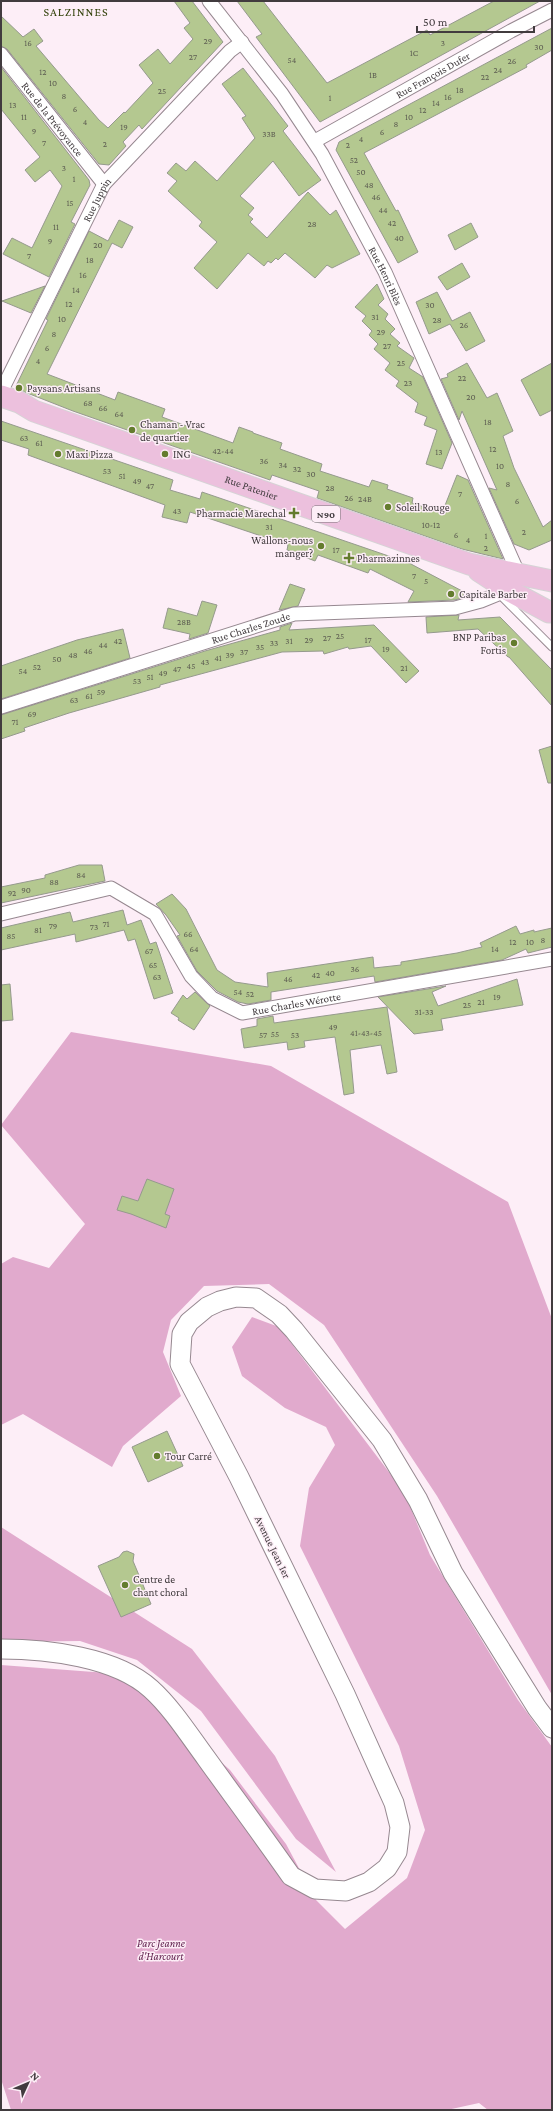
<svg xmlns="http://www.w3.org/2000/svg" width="553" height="2111" font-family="'Crimson Pro',serif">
  <rect width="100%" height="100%" fill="#fdeef7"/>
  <g fill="#e1aacd">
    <polygon points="71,1032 271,1066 508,1202 552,1319 552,1695 437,1496 324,1325 269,1284 204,1286 171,1320 163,1352 181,1396 123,1446 112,1467 23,1414 1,1425 1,1264 13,1257 49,1268 85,1224 1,1125"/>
    <polygon points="252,1317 279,1327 404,1492 430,1555 518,1700 552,1747 552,2110 488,2110 479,2103 447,2110 11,2110 1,2079 1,1665 107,1673 142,1691 230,1770 286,1844 316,1900 345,1929 407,1878 425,1830 399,1746 300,1546 309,1488 335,1445 326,1427 285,1408 242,1376 232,1347"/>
    <polygon points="1,1527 192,1649 275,1756 336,1872 296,1839 201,1711 137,1660 80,1641 1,1642"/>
  </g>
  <g fill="#b4c890" stroke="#959a8d">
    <polygon points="174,1 192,1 223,42 142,129 139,125 123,142 126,146 109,165 99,164 7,49 1,46 1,16 23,37 34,29 43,41 36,46 99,120 108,128 124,112 125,113 153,83 139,65 158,49 170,64 193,39 184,28 190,23"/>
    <polygon points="237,1 263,1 327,83 427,30 430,35 494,1 540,1 320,122 256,37 262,34"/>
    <polygon points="552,28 552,50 526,65 527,67 364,153 396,211 398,210 418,252 398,263 336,150 339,142"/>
    <polygon points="1,67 89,180 90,185 71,222 75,224 49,277 3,254 12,238 32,248 62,186 50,170 35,182 25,170 40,157 1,109"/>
    <polygon points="243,68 288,126 283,131 321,180 299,196 273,161 240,196 254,208 248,215 253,219 250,222 267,238 308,192 330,215 336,210 360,254 332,268 327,265 315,278 285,253 278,260 276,258 271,263 268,261 264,266 248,253 217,289 194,268 217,242 199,226 202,222 168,191 177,181 167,173 176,163 186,171 195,161 217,181 255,138 242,118 246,116 222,84"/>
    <polygon points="119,220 133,227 122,248 112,243 47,374 115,400 118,392 165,409 162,417 233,443 239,427 253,432 253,433 282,443 280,449 322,464 320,471 369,487 372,480 388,485 387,489 413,498 412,503 442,513 457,475 468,480 503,559 462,549 317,498 319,491 272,475 270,480 73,411 17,389 16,386 48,320 46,319 89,231 108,241"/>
    <polygon points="471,223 478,237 455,250 448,235"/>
    <polygon points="462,263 470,277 447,290 438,277"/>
    <polygon points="377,284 384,299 378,305 388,314 385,319 395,329 390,334 400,343 397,346 414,358 409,368 423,377 452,443 442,469 426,464 437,430 424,425 427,417 415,412 418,403 396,386 399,381 385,370 390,363 374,349 378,344 369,335 372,331 362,321 366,316 355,307"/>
    <polygon points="45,286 31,313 2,301"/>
    <polygon points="437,292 452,321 470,312 485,341 466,351 450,324 429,334 416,302"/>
    <polygon points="467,363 487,398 497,393 513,431 503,436 514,468 543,527 552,520 552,540 529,550 514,544 489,488 497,490 462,411 459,420 441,379 448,377 447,374"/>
    <polygon points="552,363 552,410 540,416 521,380"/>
    <polygon points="1,421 173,480 170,490 200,499 202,492 409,563 464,592 463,598 454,600 408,602 414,591 370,569 368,573 318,555 315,561 287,550 288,545 190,512 187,523 162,517 165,505 28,455 29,449 1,440"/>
    <polygon points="290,584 305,589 298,606 279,610"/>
    <polygon points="202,601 217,605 208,633 189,639 190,634 163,628 168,608 197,616"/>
    <polygon points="459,615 458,620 500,617 552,670 552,706 509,657 508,657 478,629 427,633 426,617"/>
    <polygon points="292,623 289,630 374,625 419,671 406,683 371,646 349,649 348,647 324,654 323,651 282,652 160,685 160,687 69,713 24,728 25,731 1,739 1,715 205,651 280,630 280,627"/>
    <polygon points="123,629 130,658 1,699 1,666 77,640"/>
    <polygon points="552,746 552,783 548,783 539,750"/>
    <polygon points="79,865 102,865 105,881 1,903 1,887 45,878 45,875"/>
    <polygon points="172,894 186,909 217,970 235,982 268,987 267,973 373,957 374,968 401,965 401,962 457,953 482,947 480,943 516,926 520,934 534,930 534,932 552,928 552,947 528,953 526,949 502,960 375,982 374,976 271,992 271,1000 248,1004 238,1002 217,991 197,971 177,936 180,935 166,915 156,904"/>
    <polygon points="123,910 127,925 141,920 150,944 156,942 173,993 154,999 135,939 128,941 124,930 76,942 75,934 1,950 1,928 70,912 73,922"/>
    <polygon points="517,979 523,1005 441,1019 443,1030 414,1034 378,997 446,986 432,992 438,1006"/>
    <polygon points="10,984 13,1020 1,1021 1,985"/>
    <polygon points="195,992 210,1006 194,1030 178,1020 179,1018 171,1013 183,995 187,999"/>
    <polygon points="387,1007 397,1072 387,1074 381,1045 350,1050 354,1093 344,1095 335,1037 304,1041 305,1047 288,1050 287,1042 244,1048 241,1029 257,1026 257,1019 273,1016 274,1023"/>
    <polygon points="147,1179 174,1189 165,1214 170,1216 166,1228 131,1214 117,1210 122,1196 138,1201"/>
    <polygon points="167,1431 183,1466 148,1482 132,1447"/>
    <polygon points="127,1551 134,1554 133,1561 151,1604 121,1617 98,1566 119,1557 123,1552"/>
  </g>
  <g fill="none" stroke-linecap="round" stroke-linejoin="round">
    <g stroke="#968890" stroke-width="9">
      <polyline id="service" points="499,594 552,647"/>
    </g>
    <g stroke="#968890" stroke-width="15">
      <g id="minor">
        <path id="s1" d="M 209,1 L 282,94 L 322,154 L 385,272 L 519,575"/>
        <path id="s2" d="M 1,54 L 104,184"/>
        <path id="s3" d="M 315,141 L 511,31 L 552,10"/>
        <path id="s4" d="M 1,392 L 104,184 L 230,51 L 242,42"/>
        <path id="s5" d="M 1,707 L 294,614 L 455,608 L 481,601 L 508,590"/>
        <path id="s6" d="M 1,914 L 111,888 L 155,914 L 191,976 L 212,998 L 242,1013 L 552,959"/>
      </g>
    </g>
    <g stroke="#968890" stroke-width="21">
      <path id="secondary" d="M 1,1649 C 47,1649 116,1657 151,1689 C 172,1708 189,1735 206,1758 C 234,1797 263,1836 291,1876 L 315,1889 L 346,1891 L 369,1882 L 387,1868 L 397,1852 L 400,1827 L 394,1803 L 345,1694 L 239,1477 L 180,1364 L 182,1334 L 189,1322 L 207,1307 L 220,1301 L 236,1297 L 256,1298 L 279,1314 L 294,1330 L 382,1440 L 418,1500 L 453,1573 L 537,1708 L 552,1728"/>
    </g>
    <g stroke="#d5d4d5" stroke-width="23">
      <g id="primary">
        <path id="s7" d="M 1,396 L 19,402 L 34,411 L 469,564 L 552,581"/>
        <polyline points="479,571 508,590 549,612"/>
      </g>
    </g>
    <use href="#service" stroke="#fff" stroke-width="7"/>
    <use href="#minor" stroke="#fff" stroke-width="13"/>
    <use href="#secondary" stroke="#fff" stroke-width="19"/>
    <use href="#primary" stroke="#ecc0dd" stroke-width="21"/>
  </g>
  <g fill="#647c2e" stroke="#fdeef7" stroke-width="1.5">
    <circle cx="19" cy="388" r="4"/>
    <circle cx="132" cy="430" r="4"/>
    <circle cx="58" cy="454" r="4"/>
    <circle cx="165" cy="454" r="4"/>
    <circle cx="388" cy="507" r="4"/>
    <path d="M292 507h4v4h4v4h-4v4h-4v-4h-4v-4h4z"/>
    <circle cx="321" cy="546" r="4"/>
    <path d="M347 552h4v4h4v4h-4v4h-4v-4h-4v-4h4z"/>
    <circle cx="451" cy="594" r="4"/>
    <circle cx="514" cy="643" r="4"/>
    <circle cx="157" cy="1456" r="4"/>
    <circle cx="125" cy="1585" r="4"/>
  </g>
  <g text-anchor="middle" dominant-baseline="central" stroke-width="3" stroke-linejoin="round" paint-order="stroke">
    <g font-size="9" fill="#5e5e52">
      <text x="208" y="41">29</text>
      <text x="28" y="43">16</text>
      <text x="443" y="43">3</text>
      <text x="539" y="47">30</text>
      <text x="414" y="53">1C</text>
      <text x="193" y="57">27</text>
      <text x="292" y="60">54</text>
      <text x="512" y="61">26</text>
      <text x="498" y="70">24</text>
      <text x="43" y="72">12</text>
      <text x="373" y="75">1B</text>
      <text x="485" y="77">22</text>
      <text x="53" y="83">10</text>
      <text x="460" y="90">18</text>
      <text x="162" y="91">25</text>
      <text x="64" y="96">8</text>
      <text x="448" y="97">16</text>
      <text x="330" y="98">1</text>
      <text x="436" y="103">14</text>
      <text x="13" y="105">13</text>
      <text x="75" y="109">6</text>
      <text x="423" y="110">12</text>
      <text x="24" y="117">11</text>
      <text x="409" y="117">10</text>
      <text x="85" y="122">4</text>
      <text x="396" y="124">8</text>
      <text x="124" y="127">19</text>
      <text x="34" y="131">9</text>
      <text x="382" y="132">6</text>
      <text x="269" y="134">33B</text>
      <text x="361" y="139">4</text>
      <text x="44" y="143">7</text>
      <text x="105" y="144">2</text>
      <text x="348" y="145">2</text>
      <text x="354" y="160">52</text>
      <text x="64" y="168">3</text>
      <text x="361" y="172">50</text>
      <text x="74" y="179">1</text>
      <text x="369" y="185">48</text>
      <text x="376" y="197">46</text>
      <text x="70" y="203">15</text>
      <text x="383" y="210">44</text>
      <text x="392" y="223">42</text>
      <text x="312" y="224">28</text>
      <text x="56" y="227">11</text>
      <text x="399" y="238">40</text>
      <text x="50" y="241">9</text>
      <text x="98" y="245">20</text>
      <text x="29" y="256">7</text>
      <text x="90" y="260">18</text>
      <text x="83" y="275">16</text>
      <text x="76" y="290">14</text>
      <text x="69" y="304">12</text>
      <text x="430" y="305">30</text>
      <text x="375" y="317">31</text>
      <text x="62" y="319">10</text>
      <text x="437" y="320">28</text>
      <text x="464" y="325">26</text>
      <text x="381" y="332">29</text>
      <text x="54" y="334">8</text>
      <text x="387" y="346">27</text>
      <text x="47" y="348">6</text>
      <text x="38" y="361">4</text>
      <text x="401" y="363">25</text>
      <text x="462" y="378">22</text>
      <text x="408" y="383">23</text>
      <text x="471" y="397">20</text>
      <text x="88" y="403">68</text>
      <text x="103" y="408">66</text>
      <text x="119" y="414">64</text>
      <text x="488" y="422">18</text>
      <text x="24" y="438">63</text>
      <text x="39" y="443">61</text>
      <text x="493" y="449">12</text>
      <text x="223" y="451">42-44</text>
      <text x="439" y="452">13</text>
      <text x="264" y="461">36</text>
      <text x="283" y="465">34</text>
      <text x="500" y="466">10</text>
      <text x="297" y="469">32</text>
      <text x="107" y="471">53</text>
      <text x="311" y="474">30</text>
      <text x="122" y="476">51</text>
      <text x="137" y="481">49</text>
      <text x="508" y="484">8</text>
      <text x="150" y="486">47</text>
      <text x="330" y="488">28</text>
      <text x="460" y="494">7</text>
      <text x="349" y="498">26</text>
      <text x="365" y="499">24B</text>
      <text x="517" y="501">6</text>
      <text x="177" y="511">43</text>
      <text x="431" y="525">10-12</text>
      <text x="269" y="527">31</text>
      <text x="524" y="532">2</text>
      <text x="456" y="535">6</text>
      <text x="486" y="536">1</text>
      <text x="468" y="540">4</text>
      <text x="486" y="548">2</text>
      <text x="336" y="550">17</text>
      <text x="414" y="576">7</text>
      <text x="426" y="581">5</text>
      <text x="184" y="622">28B</text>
      <text x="340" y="636">25</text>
      <text x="327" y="638">27</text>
      <text x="309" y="640">29</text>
      <text x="368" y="640">17</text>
      <text x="118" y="641">42</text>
      <text x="289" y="641">31</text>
      <text x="274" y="643">33</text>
      <text x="103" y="645">44</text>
      <text x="260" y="647">35</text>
      <text x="386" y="649">19</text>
      <text x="88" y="651">46</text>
      <text x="244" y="652">37</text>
      <text x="73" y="655">48</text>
      <text x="230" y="655">39</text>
      <text x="218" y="658">41</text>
      <text x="57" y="659">50</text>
      <text x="205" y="662">43</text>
      <text x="191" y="666">45</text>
      <text x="37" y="667">52</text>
      <text x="404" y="668">21</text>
      <text x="177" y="669">47</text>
      <text x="23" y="671">54</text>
      <text x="163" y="673">49</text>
      <text x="150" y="677">51</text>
      <text x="137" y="681">53</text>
      <text x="101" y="692">59</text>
      <text x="89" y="696">61</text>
      <text x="74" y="700">63</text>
      <text x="32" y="714">69</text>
      <text x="15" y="722">71</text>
      <text x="81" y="875">84</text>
      <text x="54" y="882">88</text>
      <text x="26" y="890">90</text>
      <text x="12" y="893">92</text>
      <text x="106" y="924">71</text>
      <text x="53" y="926">79</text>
      <text x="94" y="927">73</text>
      <text x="38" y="930">81</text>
      <text x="188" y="934">66</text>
      <text x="11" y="936">85</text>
      <text x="543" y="940">8</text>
      <text x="513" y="942">12</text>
      <text x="530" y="942">10</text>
      <text x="194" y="949">64</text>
      <text x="495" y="949">14</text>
      <text x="149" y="951">67</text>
      <text x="153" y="965">65</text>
      <text x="355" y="969">36</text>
      <text x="330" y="973">40</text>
      <text x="316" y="975">42</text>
      <text x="157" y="977">63</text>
      <text x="288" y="979">46</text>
      <text x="238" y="992">54</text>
      <text x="250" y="994">52</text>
      <text x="497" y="997">19</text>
      <text x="481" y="1002">21</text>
      <text x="467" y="1005">25</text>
      <text x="424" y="1012">31-33</text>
      <text x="333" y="1027">49</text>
      <text x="366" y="1033">41-43-45</text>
      <text x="275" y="1034">55</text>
      <text x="263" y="1035">57</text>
      <text x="295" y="1035">53</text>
    </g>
    <rect fill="#fdeef7" stroke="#797176" stroke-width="1" x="312" y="506" width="28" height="16" rx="3"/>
    <g font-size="10" font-weight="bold" fill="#413b3e">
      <text x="326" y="514">N90</text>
    </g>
    <g font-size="11" fill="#413b3e" stroke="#fdeef7">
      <text stroke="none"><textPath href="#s3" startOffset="135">Rue François Dufer</textPath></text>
      <text stroke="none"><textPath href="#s2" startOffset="83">Rue de la Prévoyance</textPath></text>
      <text stroke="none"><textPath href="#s4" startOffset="215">Rue Juppin</textPath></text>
      <text stroke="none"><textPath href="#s1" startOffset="328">Rue Henri Blès</textPath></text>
      <text stroke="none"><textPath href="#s7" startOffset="267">Rue Patenier</textPath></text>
      <text stroke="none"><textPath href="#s5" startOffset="262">Rue Charles Zoude</textPath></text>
      <text stroke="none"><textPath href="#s6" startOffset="355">Rue Charles Wérotte</textPath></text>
      <text transform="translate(273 1547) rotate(64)">Avenue Jean Ier</text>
    </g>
    <g font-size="11" fill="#413b3e" stroke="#fdeef7" text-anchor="start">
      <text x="27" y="388">Paysans Artisans</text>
      <text x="140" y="424">Chaman - Vrac<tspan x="140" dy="13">de quartier</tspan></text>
      <text x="66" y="454">Maxi Pizza</text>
      <text x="173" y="454">ING</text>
      <text x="396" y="507">Soleil Rouge</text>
      <text x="286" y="513" text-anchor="end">Pharmacie Marechal</text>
      <text x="313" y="540" text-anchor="end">Wallons-nous<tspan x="313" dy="13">manger?</tspan></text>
      <text x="357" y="558">Pharmazinnes</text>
      <text x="459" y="594">Capitale Barber</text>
      <text x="506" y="637" text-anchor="end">BNP Paribas<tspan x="506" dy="13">Fortis</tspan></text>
      <text x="165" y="1456">Tour Carré</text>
      <text x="133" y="1579">Centre de<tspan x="133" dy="13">chant choral</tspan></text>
    </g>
    <g font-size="11" font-style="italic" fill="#61214e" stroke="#fdeef7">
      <text x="161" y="1943">Parc Jeanne<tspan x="161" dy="13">d'Harcourt</tspan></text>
    </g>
    <g font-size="12" letter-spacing="1" fill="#324109" stroke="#fdeef7">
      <text x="76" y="12">SALZINNES</text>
    </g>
  </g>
  <rect width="553" height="2111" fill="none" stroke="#413b3e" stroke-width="4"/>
  <g transform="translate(28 2083) rotate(46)" stroke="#fdeef7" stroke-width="3" paint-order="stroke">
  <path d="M0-3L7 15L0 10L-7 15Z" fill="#413b3e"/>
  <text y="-6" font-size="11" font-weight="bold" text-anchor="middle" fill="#413b3e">N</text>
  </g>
  <path d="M417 26v6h117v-6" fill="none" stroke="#413b3e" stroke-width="2"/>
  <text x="423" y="26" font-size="12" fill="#413b3e" stroke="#fdeef7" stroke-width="3" paint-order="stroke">50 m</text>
</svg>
